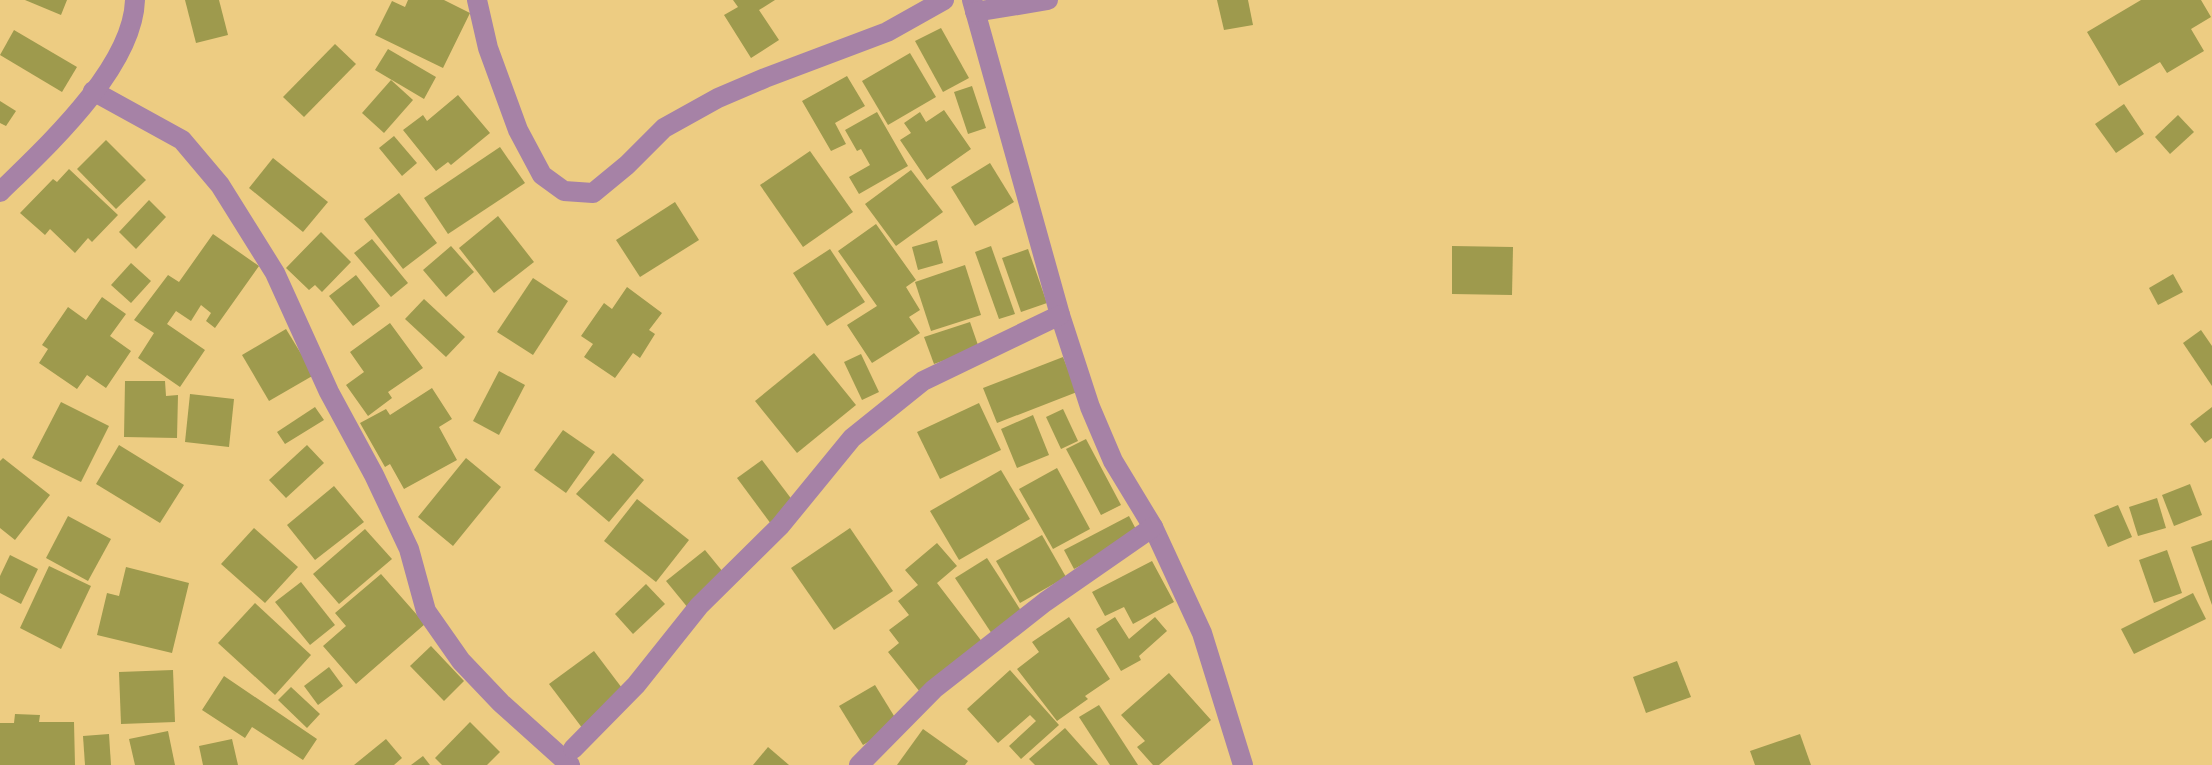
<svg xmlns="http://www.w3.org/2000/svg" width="2212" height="765" font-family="Mulish,sans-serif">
  <rect width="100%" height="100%" fill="#edcc82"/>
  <g fill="#9e9a4d">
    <polygon points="25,0 67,0 61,15"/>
    <polygon points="185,0 219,0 228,35 196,43"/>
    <polygon points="408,0 444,0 470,13 443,68 375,35 392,1 405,7"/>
    <polygon points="733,0 775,0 759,10 779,40 751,58 724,15 738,7"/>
    <polygon points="1217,0 1248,0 1253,25 1224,30"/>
    <polygon points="2141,0 2201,0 2211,17 2191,29 2204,51 2167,73 2160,62 2119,86 2087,32"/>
    <polygon points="941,28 969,78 943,92 915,41"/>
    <polygon points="14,30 77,67 62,92 0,55"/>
    <polygon points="335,44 356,64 304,117 283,97"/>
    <polygon points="388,49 436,77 424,99 375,70"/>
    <polygon points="910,53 936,97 888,125 862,81"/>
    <polygon points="847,76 865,106 835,123 846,144 831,151 802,101"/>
    <polygon points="391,80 413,100 384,133 362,113"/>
    <polygon points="972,86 986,128 968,134 954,92"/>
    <polygon points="458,95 490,133 451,165 448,162 436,171 403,130 423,115 427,121"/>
    <polygon points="0,101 16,111 6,126 0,123"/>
    <polygon points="2124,104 2144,134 2116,153 2095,124"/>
    <polygon points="944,110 971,149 927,180 900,140 911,133 904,123 920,112 926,122"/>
    <polygon points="877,112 908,166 859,194 849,177 870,165 861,149 857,151 845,130"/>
    <polygon points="2178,115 2194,132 2170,154 2155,137"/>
    <polygon points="394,136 417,163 402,176 379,148"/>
    <polygon points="106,140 146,180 116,209 77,169"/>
    <polygon points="500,147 525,183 448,234 424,198"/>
    <polygon points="810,151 853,212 803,247 760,185"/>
    <polygon points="273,158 328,202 303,232 249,188"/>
    <polygon points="990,163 1014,202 975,226 951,187"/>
    <polygon points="69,169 118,215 92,242 88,238 75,253 50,229 45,235 20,213 53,179 57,182"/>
    <polygon points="911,170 943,212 896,246 865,204"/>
    <polygon points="399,193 437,243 403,269 364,219"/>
    <polygon points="149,200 166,217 136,249 119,232"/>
    <polygon points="675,202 699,240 640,277 616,240"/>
    <polygon points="498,216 534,262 494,293 459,248"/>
    <polygon points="876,224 916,280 906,287 920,310 909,317 920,333 872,363 847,325 877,306 838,251"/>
    <polygon points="321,232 351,262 322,292 315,285 309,290 286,268"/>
    <polygon points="213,234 259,266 215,328 206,321 211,313 201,305 191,321 176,311 167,324 205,350 180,387 138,358 154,333 134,320 168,275 179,282"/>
    <polygon points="372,239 408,283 391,297 354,253"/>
    <polygon points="937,240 943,263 918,270 912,247"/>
    <polygon points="451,246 474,272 446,297 423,270"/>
    <polygon points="991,246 1015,314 999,319 975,252"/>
    <polygon points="1452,246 1513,247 1512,295 1452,294"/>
    <polygon points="830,249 865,302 827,326 793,273"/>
    <polygon points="1028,249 1047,303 1021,312 1002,258"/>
    <polygon points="131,263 151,281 131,303 111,285"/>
    <polygon points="965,265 981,315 931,331 915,282"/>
    <polygon points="2173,274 2183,292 2158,305 2149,288"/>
    <polygon points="356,275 380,306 353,326 329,296"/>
    <polygon points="533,278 568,301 533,355 497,332"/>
    <polygon points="627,287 662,313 649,330 655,334 640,358 633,353 615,378 584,357 593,344 581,336 604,303 612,309"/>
    <polygon points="102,297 126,314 110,336 131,351 106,388 87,375 77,389 39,363 48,349 42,345 68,307 86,320"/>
    <polygon points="424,299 465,337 446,357 405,319"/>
    <polygon points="970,322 979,348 934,364 924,337"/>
    <polygon points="390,323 423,368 388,392 392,398 368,416 346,385 364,372 350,352"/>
    <polygon points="286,329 314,375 269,401 242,355"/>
    <polygon points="2201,330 2212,346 2212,386 2183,343"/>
    <polygon points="814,353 856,405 797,453 755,401"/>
    <polygon points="861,354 879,392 862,400 844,362"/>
    <polygon points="1063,357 1077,392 997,423 983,388"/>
    <polygon points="499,371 525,385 499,435 473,421"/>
    <polygon points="125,381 165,381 166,396 178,395 177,438 124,437"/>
    <polygon points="432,388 452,419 439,427 457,460 404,489 390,464 385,467 360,423 386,409 390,415"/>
    <polygon points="190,394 234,399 229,447 185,442"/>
    <polygon points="61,402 109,426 81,482 32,458"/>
    <polygon points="979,403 1001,450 940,479 917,432"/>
    <polygon points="315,407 324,420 285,444 277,432"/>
    <polygon points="2212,407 2212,438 2205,443 2190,424"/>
    <polygon points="1063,409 1078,441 1061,449 1046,417"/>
    <polygon points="1033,415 1049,455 1017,468 1001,429"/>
    <polygon points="563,430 595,452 566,493 534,470"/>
    <polygon points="1086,439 1121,505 1101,515 1066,449"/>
    <polygon points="119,445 184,485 160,523 96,484"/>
    <polygon points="307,445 324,463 286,498 269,480"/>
    <polygon points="613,453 644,480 609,522 576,494"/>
    <polygon points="3,458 50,495 15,540 0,528 0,461"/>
    <polygon points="466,458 501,487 453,546 418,517"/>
    <polygon points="762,460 796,505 771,524 737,478"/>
    <polygon points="1057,468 1090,529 1053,549 1019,489"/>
    <polygon points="1001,470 1030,519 959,560 930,511"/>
    <polygon points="2190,484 2202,515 2174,526 2162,495"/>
    <polygon points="334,486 364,522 315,560 287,525"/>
    <polygon points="2157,498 2166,528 2138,536 2129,507"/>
    <polygon points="637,499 689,540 656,582 604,541"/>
    <polygon points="2118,505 2132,537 2108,547 2094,515"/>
    <polygon points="68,516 111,539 88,581 46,558"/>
    <polygon points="1129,516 1139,535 1074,569 1064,550"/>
    <polygon points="254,528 298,567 265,603 221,564"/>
    <polygon points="850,528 893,591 834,630 791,568"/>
    <polygon points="365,529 392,559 339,604 313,574"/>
    <polygon points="1042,535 1066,577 1020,603 996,561"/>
    <polygon points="2212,540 2212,605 2191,547"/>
    <polygon points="937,543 957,566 937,583 983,643 920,692 888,652 899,643 889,630 909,615 898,601 918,585 905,570"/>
    <polygon points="705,550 732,583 693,614 666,581"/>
    <polygon points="2167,550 2182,593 2154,603 2139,560"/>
    <polygon points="10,555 38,569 21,604 0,593 0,576"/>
    <polygon points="987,558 1027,620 996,640 955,578"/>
    <polygon points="1152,561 1174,602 1133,624 1124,607 1105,616 1092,592"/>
    <polygon points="49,566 91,586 61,649 20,628"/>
    <polygon points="126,567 189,583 172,653 97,635 107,593 119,596"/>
    <polygon points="381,574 425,624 356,684 323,646 346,626 335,613"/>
    <polygon points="301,582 335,625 310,645 275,602"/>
    <polygon points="646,584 665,604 633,634 615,614"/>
    <polygon points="2193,593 2206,619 2134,654 2121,629"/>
    <polygon points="255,603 311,655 275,695 218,643"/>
    <polygon points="1069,617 1110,679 1085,696 1088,699 1057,721 1017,669 1039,652 1032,642"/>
    <polygon points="1115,617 1129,639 1155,617 1167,631 1139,656 1141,660 1121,671 1096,629"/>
    <polygon points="431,646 464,681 444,701 410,666"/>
    <polygon points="594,651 631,700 586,733 549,684"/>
    <polygon points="1677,661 1691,697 1646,713 1633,677"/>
    <polygon points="329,667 343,686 318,705 304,686"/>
    <polygon points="173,670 175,722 121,724 119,672"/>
    <polygon points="1010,670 1059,725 1021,759 1009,746 1036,721 1030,715 998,743 967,709"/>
    <polygon points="1169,673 1211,720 1159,765 1153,765 1137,747 1145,741 1121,715"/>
    <polygon points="224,676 317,739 303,760 252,727 245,738 202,710"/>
    <polygon points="875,685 899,724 863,745 839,706"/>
    <polygon points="291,687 320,714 307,728 278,700"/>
    <polygon points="1099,705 1138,765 1110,765 1079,717"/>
    <polygon points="15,714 40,715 39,722 74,722 75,765 0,765 0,723 14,723"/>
    <polygon points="470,722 500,752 487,765 442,765 435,758"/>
    <polygon points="1065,728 1098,765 1035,765 1029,759"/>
    <polygon points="923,729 968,761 965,765 897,765"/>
    <polygon points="168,731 175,765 135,765 129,739"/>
    <polygon points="109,734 111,765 85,765 83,736"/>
    <polygon points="1800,734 1811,765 1755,765 1750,751"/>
    <polygon points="232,739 238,765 203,765 199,746"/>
    <polygon points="386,739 402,758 394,765 354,765"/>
    <polygon points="768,747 789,765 753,765"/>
    <polygon points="423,756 430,765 411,765"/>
  </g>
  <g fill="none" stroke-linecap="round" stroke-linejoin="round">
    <g stroke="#a682a6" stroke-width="20">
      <polyline points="477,0 488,48 518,130 542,175 564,191 593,193 627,165 664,128 718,98 765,78 887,32 944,0"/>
      <polyline points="972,0 1060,315 1090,407 1113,461 1153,527 1202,633 1243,765"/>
      <polyline points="975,12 1048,0"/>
      <polyline points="93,91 182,140 220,185 275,273 329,392 374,475 409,549 426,611 461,661 501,703 570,765"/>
      <path d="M 0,192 C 46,147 133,68 135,0"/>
      <polyline points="573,749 636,685 699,606 780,526 852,438 923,381 1060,315"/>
      <polyline points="859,765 934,689 1045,602 1153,527"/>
    </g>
  </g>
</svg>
